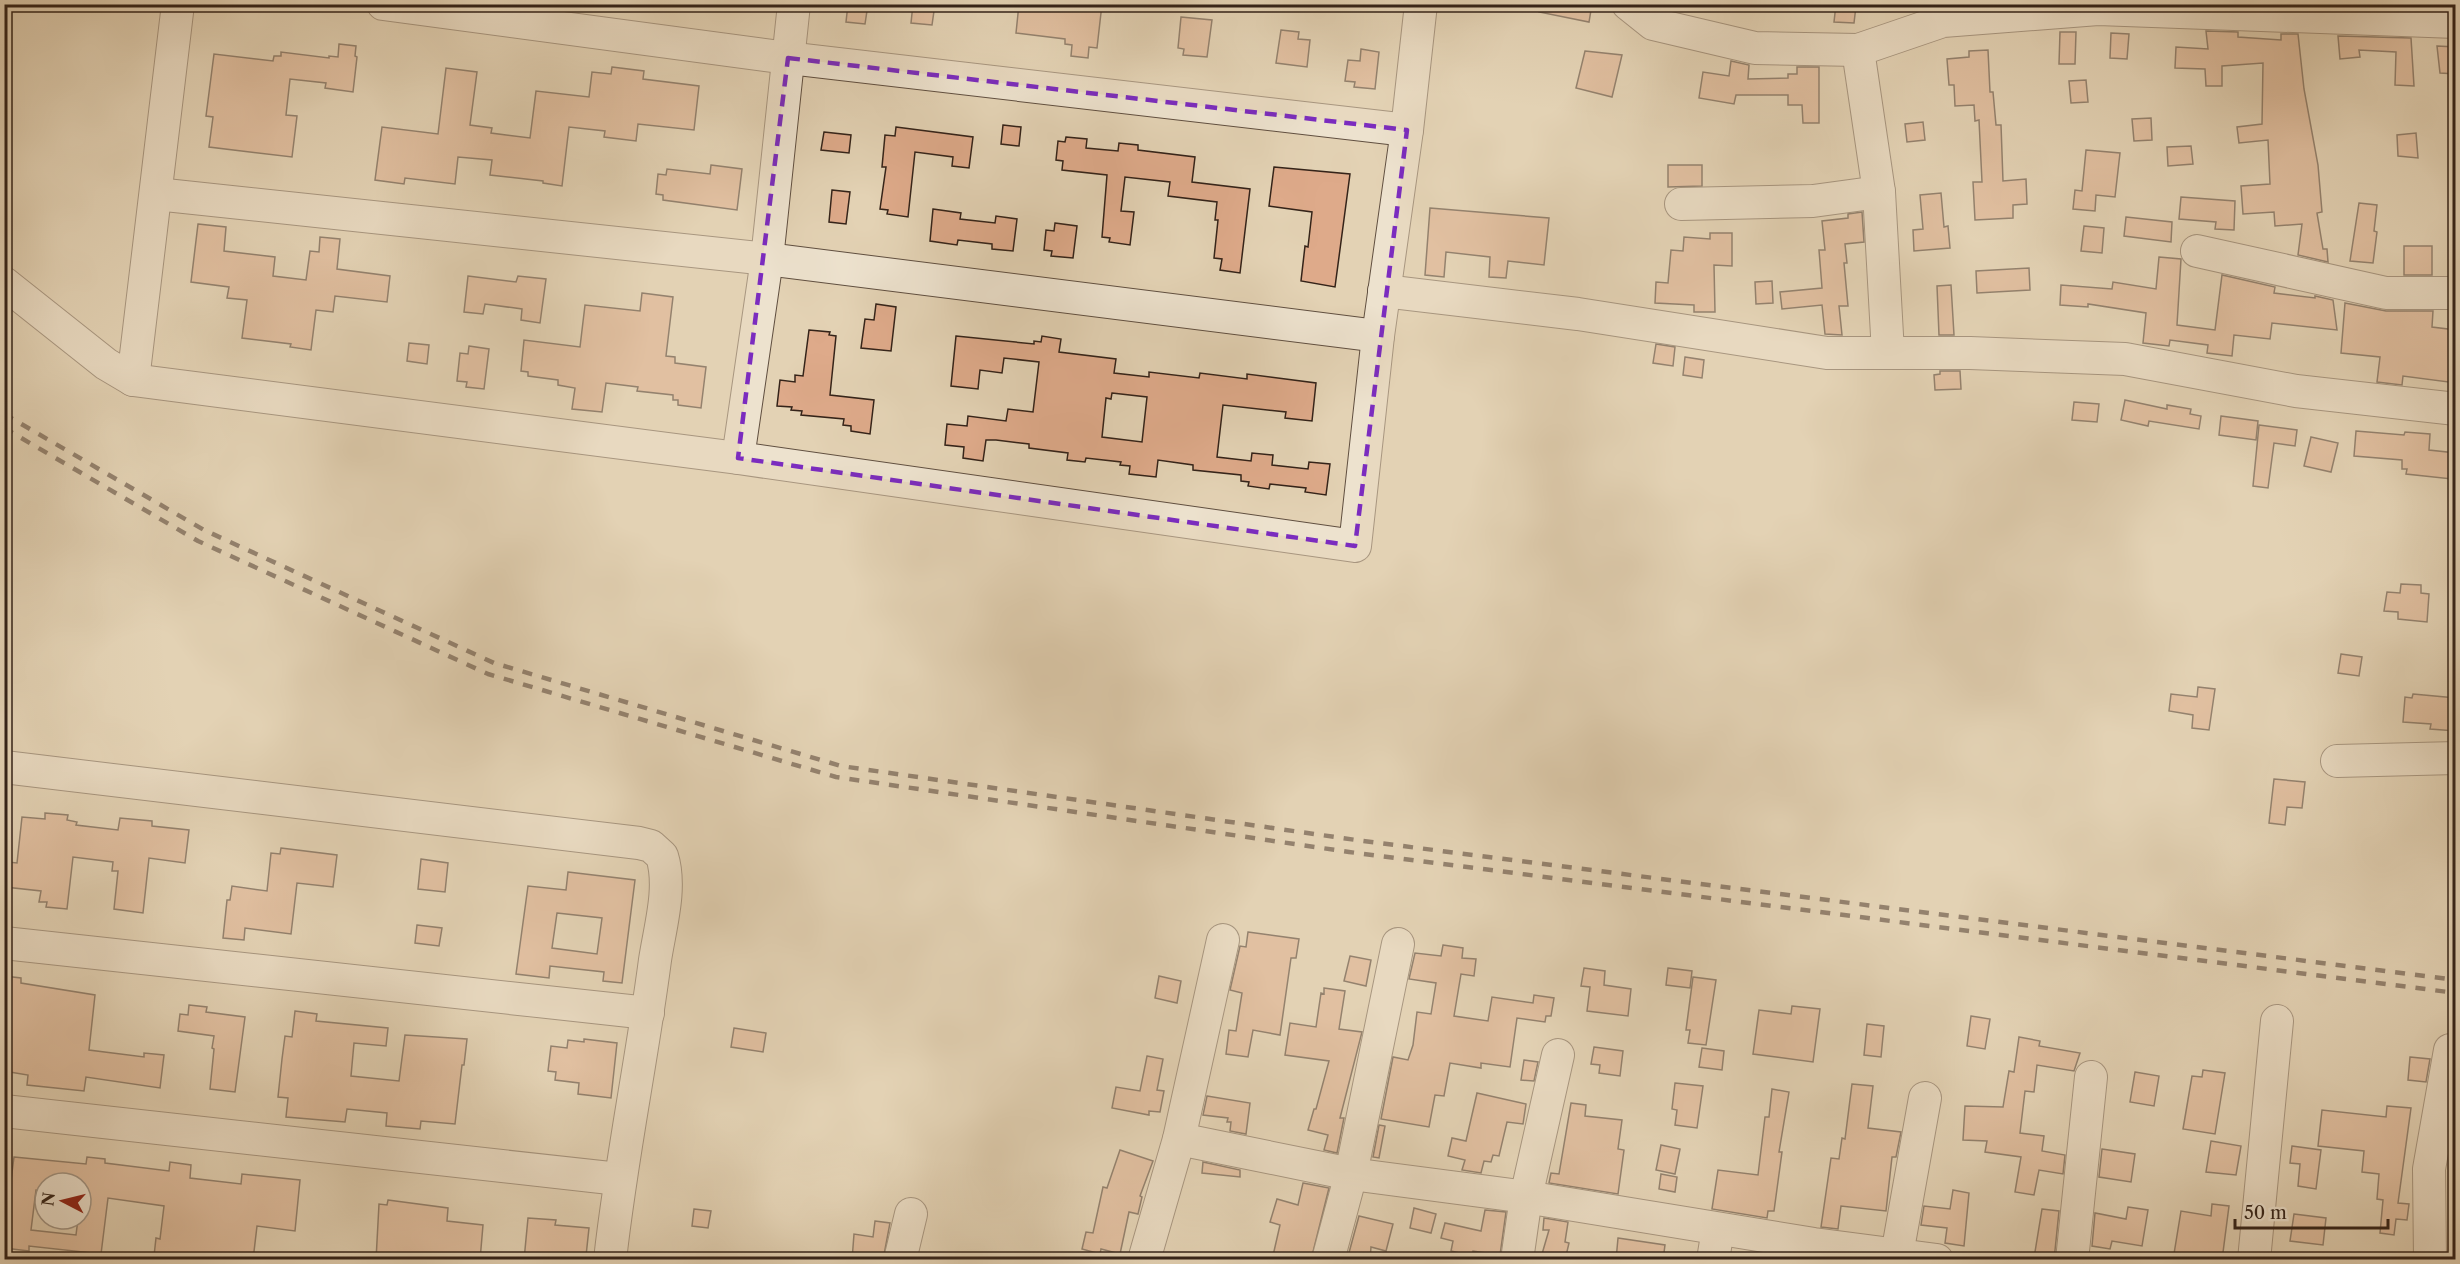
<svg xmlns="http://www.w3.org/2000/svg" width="2460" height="1264" font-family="'Libre Caslon Text',serif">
  <rect width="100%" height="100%" fill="#e3d2b4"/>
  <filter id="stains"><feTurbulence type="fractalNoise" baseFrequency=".00333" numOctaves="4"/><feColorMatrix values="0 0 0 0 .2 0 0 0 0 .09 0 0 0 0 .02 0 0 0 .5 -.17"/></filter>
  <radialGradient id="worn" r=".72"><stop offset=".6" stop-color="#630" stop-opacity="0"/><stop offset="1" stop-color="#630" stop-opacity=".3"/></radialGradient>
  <g fill="#deaa8a" stroke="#342319" stroke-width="1.5" fill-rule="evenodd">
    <polygon points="848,4 868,4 865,24 846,22"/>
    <polygon points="913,4 935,4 932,25 911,23"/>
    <polygon points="1019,4 1102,4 1097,48 1089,47 1088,58 1071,56 1072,45 1065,44 1065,39 1016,33"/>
    <polygon points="1540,4 1592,4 1589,22 1539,12"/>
    <polygon points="1836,4 1856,6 1854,23 1834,22"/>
    <polygon points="1181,17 1212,20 1207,57 1183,55 1184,49 1178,48"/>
    <polygon points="1281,30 1299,32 1298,39 1310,40 1307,67 1276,63"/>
    <polygon points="2206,31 2238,32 2238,37 2281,40 2281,34 2298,34 2304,89 2318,165 2322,212 2317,213 2323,249 2327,249 2328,262 2298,255 2302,224 2275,226 2274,212 2243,214 2241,186 2270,184 2268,140 2239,143 2237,127 2262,124 2263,63 2222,66 2222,86 2206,86 2205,69 2175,68 2176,47 2208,49"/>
    <polygon points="2060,32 2076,32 2075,64 2059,64"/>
    <polygon points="2111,33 2129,34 2127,59 2110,58"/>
    <polygon points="2338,36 2411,38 2414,86 2395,85 2396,52 2359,50 2360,57 2340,59"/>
    <polygon points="339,44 356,46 355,56 357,57 353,92 325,88 326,83 290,79 286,115 297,116 292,157 209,147 213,117 206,116 214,54 273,61 274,56 281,56 281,52 329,58 329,56 338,57"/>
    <polygon points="2437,46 2456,47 2456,74 2440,73"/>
    <polygon points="1361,49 1379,52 1375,89 1354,87 1355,82 1345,81 1348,60 1360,61"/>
    <polygon points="1988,50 1990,92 1993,92 1996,125 2001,125 2003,181 2026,179 2027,204 2013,205 2013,218 1975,220 1973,182 1982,182 1979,120 1975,121 1974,105 1955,106 1954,85 1949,85 1947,59 1969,57 1969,51"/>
    <polygon points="1585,51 1622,55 1612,97 1576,88"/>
    <polygon points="1731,61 1749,65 1748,79 1788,78 1788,74 1797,74 1797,67 1819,67 1819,123 1803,123 1802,105 1788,105 1788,95 1736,95 1734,104 1699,98 1703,72 1729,76"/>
    <polygon points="612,67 644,71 643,79 699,86 694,130 638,124 636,141 604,137 605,131 569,127 562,186 543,183 543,181 490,175 492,160 458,157 455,184 405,178 404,184 375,180 382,127 438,134 446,68 477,72 470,125 492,128 491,133 530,138 536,91 589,97 592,72 611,74"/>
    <polygon points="2086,80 2088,102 2071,103 2069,81"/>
    <polygon points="2151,118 2152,140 2134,141 2132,119"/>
    <polygon points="1923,122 1925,140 1907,142 1905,124"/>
    <polygon points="1003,125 1021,127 1019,146 1001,144"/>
    <polygon points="896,127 973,137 969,168 952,166 953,157 915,152 908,217 887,214 888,210 880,209 886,167 882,167 885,135 895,136"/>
    <polygon points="824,132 851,135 849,153 821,150"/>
    <polygon points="2416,133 2418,158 2398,156 2397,135"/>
    <polygon points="1066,137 1087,139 1086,148 1118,151 1119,143 1138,145 1138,150 1195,157 1192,182 1250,189 1240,273 1220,270 1222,259 1214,258 1218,220 1215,220 1217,202 1168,196 1170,182 1125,177 1121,211 1134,212 1130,245 1109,242 1110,238 1102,237 1107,175 1062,170 1063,161 1056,160 1058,141 1065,142"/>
    <polygon points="2191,146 2193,164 2168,166 2167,147"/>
    <polygon points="2086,150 2120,153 2115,197 2096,195 2095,211 2073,209 2075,190 2082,191"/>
    <polygon points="711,165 742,169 737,210 663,200 663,195 656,194 658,174 666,175 667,169 710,174"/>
    <polygon points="1668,165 1702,165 1702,186 1668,187"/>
    <polygon points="1274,167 1350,174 1335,287 1301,281 1305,246 1308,247 1312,212 1269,206"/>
    <polygon points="832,190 850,192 846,224 829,222"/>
    <polygon points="1941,193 1944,227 1948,226 1950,248 1914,251 1913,230 1923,229 1920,195"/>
    <polygon points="2181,197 2235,201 2234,230 2215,229 2216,222 2179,219"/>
    <polygon points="2359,203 2377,205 2374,231 2377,232 2373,263 2350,261"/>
    <polygon points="1430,208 1549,218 1544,265 1508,261 1506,278 1489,277 1490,257 1446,252 1444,277 1425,275"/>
    <polygon points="933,209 961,213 960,219 995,223 996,216 1017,219 1013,251 992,249 992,244 958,240 957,245 930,241"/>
    <polygon points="1862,212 1864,242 1845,244 1847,263 1844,263 1848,306 1839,306 1842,335 1825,334 1822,305 1782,309 1780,292 1822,288 1819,250 1825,250 1822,221 1848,218 1848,214"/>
    <polygon points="2126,217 2172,222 2171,242 2124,236"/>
    <polygon points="1055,223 1077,226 1073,258 1051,256 1052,251 1044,250 1046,230 1054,231"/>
    <polygon points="198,224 226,227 224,251 275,257 273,276 306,280 310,251 319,252 320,237 340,239 337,269 390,276 387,302 335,296 333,312 316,310 311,350 290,347 291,344 242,338 247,300 227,298 229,287 191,282"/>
    <polygon points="2084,226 2104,228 2102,253 2081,251"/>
    <polygon points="1710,233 1732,233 1732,266 1714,265 1715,312 1694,312 1694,305 1655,303 1656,282 1668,283 1671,250 1683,251 1684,237 1710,239"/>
    <rect x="2404" y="246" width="28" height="29"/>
    <polygon points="2159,257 2181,259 2177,325 2215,330 2222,275 2275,287 2274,293 2315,298 2315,296 2333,300 2337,330 2272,323 2270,339 2234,335 2232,356 2207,353 2208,345 2170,340 2169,346 2143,343 2146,313 2088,304 2088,307 2060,305 2061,285 2112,289 2113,282 2156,289"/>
    <polygon points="2029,268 2030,290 1977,293 1976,271"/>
    <polygon points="468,276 516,282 518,276 546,279 540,323 521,320 522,309 485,304 483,314 464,312"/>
    <polygon points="1772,281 1773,303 1756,304 1755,282"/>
    <polygon points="1951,285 1954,335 1939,335 1937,286"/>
    <polygon points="642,293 673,297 666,356 675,357 675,363 706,367 701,408 678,405 678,400 673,400 673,395 637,391 638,387 606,383 602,412 572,409 575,388 558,385 558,380 528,376 528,372 521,371 524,340 580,347 585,305 640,311"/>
    <polygon points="2345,303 2386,311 2433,311 2432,327 2456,330 2456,383 2403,376 2402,385 2377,382 2380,357 2341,353"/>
    <polygon points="876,304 896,307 891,351 861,348 865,319 874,320"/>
    <polygon points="809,330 830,332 829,335 836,336 830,395 874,400 870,434 851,431 851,426 843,425 844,419 801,415 802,411 791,410 792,407 777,406 780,380 795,382 795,375 803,376"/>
    <path d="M 956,336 L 1034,344 L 1034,341 L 1041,342 L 1042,336 L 1061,339 L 1059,352 L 1116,359 L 1114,373 L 1149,377 L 1149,372 L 1199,378 L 1200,373 L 1247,379 L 1247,374 L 1316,383 L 1312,421 L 1285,418 L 1286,412 L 1223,405 L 1217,457 L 1251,461 L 1252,453 L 1273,455 L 1272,465 L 1308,469 L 1309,462 L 1330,464 L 1326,495 L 1305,492 L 1306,488 L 1270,484 L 1269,489 L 1248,486 L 1249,482 L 1241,481 L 1241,475 L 1193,470 L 1193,465 L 1158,460 L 1156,477 L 1129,474 L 1130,466 L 1120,465 L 1121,462 L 1086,458 L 1085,462 L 1067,460 L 1068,453 L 1029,448 L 1029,444 L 996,440 L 986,440 L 983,461 L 963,458 L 964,447 L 945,445 L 947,424 L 967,426 L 968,416 L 1006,421 L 1008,409 L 1033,412 L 1039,362 L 1004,358 L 1002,373 L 980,370 L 978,389 L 951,386 ZM 1112,393 L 1147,397 L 1142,442 L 1102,437 L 1106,398 L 1111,399 Z"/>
    <polygon points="409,343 429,345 427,364 407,361"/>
    <polygon points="1656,344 1675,347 1673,366 1653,363"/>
    <polygon points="469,346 489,349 484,389 466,387 467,382 457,381 460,353 468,354"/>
    <polygon points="1685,357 1704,360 1702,378 1683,375"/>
    <polygon points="1940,371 1960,371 1961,389 1935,390 1934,375 1940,374"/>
    <polygon points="2125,400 2167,409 2167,405 2191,409 2190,414 2201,416 2199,429 2149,421 2148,426 2121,420"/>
    <polygon points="2074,402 2099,404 2097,422 2072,420"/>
    <polygon points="2221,416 2258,421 2256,440 2219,435"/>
    <polygon points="2259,425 2297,430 2295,446 2274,443 2268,488 2253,486"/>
    <polygon points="2356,431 2404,435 2405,432 2430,434 2429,450 2456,453 2452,479 2406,474 2407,469 2402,469 2402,460 2354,456"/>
    <polygon points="2311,437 2338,443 2331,472 2304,466"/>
    <polygon points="2401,584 2421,585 2421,593 2429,594 2427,622 2398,619 2398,612 2384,611 2387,592 2400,593"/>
    <polygon points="2341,654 2362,657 2359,676 2338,673"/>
    <polygon points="2198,687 2215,689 2209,730 2192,728 2193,715 2169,711 2171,694 2197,697"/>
    <polygon points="2413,694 2456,698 2456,731 2430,729 2431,724 2403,722 2405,697 2412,698"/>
    <polygon points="2274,779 2305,782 2302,808 2287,807 2285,825 2269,823"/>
    <polygon points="45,813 68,815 67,820 77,822 76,825 118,830 120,818 152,821 152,826 189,830 185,863 149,858 143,913 114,909 118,871 112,871 113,862 73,857 67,909 46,907 47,902 39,902 41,891 5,887 8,862 17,863 22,817 45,819"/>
    <polygon points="281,848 337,855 333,887 297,883 291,934 245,928 244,940 223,938 227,900 230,900 232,886 267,891 271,853 280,854"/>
    <polygon points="421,859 448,863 445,892 418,889"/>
    <path d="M 568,872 L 635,880 L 622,983 L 603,981 L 604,972 L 550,966 L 549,978 L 516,974 L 528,886 L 566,890 ZM 557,913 L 602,918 L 597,954 L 552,948 Z"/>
    <polygon points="417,925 442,928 439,946 415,943"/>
    <polygon points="1248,932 1299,939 1296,958 1291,958 1280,1035 1253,1030 1248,1057 1226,1054 1229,1030 1236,1031 1242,993 1230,990 1240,946 1246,947"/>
    <polygon points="1443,945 1463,948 1462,958 1476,959 1474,976 1461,974 1454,1016 1488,1021 1492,997 1533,1003 1534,995 1554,998 1551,1016 1546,1016 1545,1022 1517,1018 1510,1067 1481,1063 1481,1068 1450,1063 1444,1096 1435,1095 1429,1127 1381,1119 1393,1057 1408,1060 1413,1045 1417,1012 1431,1014 1436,983 1409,979 1415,953 1441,956"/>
    <polygon points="1350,956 1371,960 1366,986 1344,981"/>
    <polygon points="1584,968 1605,971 1604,985 1631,989 1628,1016 1587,1011 1590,987 1581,986"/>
    <polygon points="1668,968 1692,971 1690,988 1666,985"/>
    <polygon points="4,976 21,978 21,983 95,995 89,1050 144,1057 144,1053 164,1055 160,1088 86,1077 84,1091 27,1085 28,1075 4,1071"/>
    <polygon points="1159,976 1181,981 1177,1003 1155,998"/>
    <polygon points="1693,977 1716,980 1706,1045 1688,1043 1690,1030 1686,1030"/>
    <polygon points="1324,988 1345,991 1339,1029 1362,1032 1340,1118 1344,1118 1337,1153 1324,1150 1328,1135 1308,1130 1314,1109 1316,1109 1329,1061 1285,1055 1290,1023 1316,1027 1321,993 1324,994"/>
    <polygon points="189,1005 207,1007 206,1012 245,1017 235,1092 210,1089 214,1049 212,1048 214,1036 178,1031 180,1014 188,1015"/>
    <polygon points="1792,1006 1820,1009 1813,1062 1753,1054 1759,1010 1791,1014"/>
    <polygon points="295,1011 317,1014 316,1021 388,1028 386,1046 354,1043 351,1076 399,1081 405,1035 467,1039 464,1065 462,1065 455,1124 421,1121 420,1129 386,1126 387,1113 347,1109 345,1122 286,1117 288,1098 278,1097 282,1059 285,1036 292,1037"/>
    <polygon points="1971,1016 1990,1019 1985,1049 1967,1046"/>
    <polygon points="1867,1024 1884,1026 1881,1057 1864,1055"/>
    <polygon points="734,1028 766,1033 763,1052 731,1047"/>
    <polygon points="2019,1037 2040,1041 2039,1046 2080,1053 2074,1071 2037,1065 2034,1092 2025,1091 2020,1133 2044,1136 2042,1151 2065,1155 2063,1174 2039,1170 2034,1195 2015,1192 2021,1157 1985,1152 1987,1141 1963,1140 1965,1106 2003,1107 2009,1071 2014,1072"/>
    <polygon points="584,1039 617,1043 611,1098 578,1094 579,1083 555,1080 556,1072 548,1071 551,1046 567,1048 568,1040 584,1042"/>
    <polygon points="1594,1047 1623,1051 1620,1076 1599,1073 1600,1065 1591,1064"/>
    <polygon points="1702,1048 1724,1051 1722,1070 1699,1067"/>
    <polygon points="1147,1056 1163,1059 1157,1090 1164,1091 1160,1112 1149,1111 1149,1115 1112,1108 1116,1087 1140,1091"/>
    <polygon points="2410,1057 2430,1059 2426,1082 2408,1080"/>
    <polygon points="1524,1060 1538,1062 1534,1081 1521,1080"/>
    <polygon points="2203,1070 2225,1073 2215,1134 2183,1129 2192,1076 2202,1077"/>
    <polygon points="2135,1072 2159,1076 2154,1106 2130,1102"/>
    <polygon points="1675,1083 1703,1086 1697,1128 1675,1125 1677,1110 1672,1109"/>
    <polygon points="1852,1084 1873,1086 1868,1128 1901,1132 1896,1157 1892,1157 1886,1211 1841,1206 1838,1229 1821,1227 1831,1158 1839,1159 1842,1138 1845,1139"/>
    <polygon points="1772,1089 1789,1092 1779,1152 1782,1152 1774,1211 1768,1211 1767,1218 1712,1209 1718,1170 1758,1175 1765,1117 1769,1117"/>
    <polygon points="1477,1093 1526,1104 1523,1124 1507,1122 1499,1156 1493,1155 1491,1162 1484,1161 1481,1173 1462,1170 1465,1160 1448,1156 1452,1138 1466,1141"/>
    <polygon points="1207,1096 1250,1103 1246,1134 1230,1131 1231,1122 1227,1122 1228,1118 1203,1115"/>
    <polygon points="1571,1103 1586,1105 1585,1116 1622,1120 1618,1149 1624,1150 1618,1194 1549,1183 1551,1173 1559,1174"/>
    <polygon points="2387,1106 2411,1108 2398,1203 2409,1204 2407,1220 2396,1219 2394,1235 2380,1233 2383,1200 2377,1199 2379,1174 2362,1172 2364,1151 2318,1146 2322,1110 2386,1117"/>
    <polygon points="1379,1125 1385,1126 1379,1158 1373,1157"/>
    <polygon points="2211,1141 2241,1146 2236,1175 2206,1172"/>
    <polygon points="1661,1145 1680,1149 1675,1174 1656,1170"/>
    <polygon points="2292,1146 2321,1150 2316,1189 2298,1186 2300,1164 2290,1163"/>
    <polygon points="2102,1149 2135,1154 2131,1182 2099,1177"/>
    <polygon points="1120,1150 1153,1161 1140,1196 1142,1197 1138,1214 1129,1212 1120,1254 1101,1249 1100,1254 1082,1249 1086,1232 1093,1233 1103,1187 1107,1188"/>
    <path d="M 14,1157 L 86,1164 L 87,1157 L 105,1159 L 105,1163 L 169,1171 L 170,1162 L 191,1165 L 190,1178 L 241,1184 L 242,1174 L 300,1180 L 295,1231 L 257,1226 L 253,1260 L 180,1260 L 154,1256 L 156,1238 L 160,1239 L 164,1206 L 108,1198 L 101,1254 L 29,1246 L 29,1251 L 4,1248 L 4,1203 L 8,1203 ZM 45,1183 L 81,1183 L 81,1220 L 78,1219 L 76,1235 L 31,1230 L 36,1190 L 45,1191 Z"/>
    <polygon points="1203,1162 1240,1170 1240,1177 1202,1173"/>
    <polygon points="1661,1174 1677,1177 1675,1192 1659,1189"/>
    <polygon points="1303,1183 1329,1188 1311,1260 1272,1260 1280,1225 1270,1222 1277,1199 1298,1205"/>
    <polygon points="1953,1190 1969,1193 1964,1246 1945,1243 1947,1228 1921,1225 1924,1206 1950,1209"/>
    <polygon points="388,1200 448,1208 447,1221 483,1225 480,1260 376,1260 379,1204 387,1205"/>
    <polygon points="2212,1204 2229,1206 2222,1260 2173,1260 2181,1211 2211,1216"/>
    <polygon points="2128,1207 2148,1210 2142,1246 2112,1241 2110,1249 2092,1246 2095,1213 2126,1219"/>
    <polygon points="1414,1208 1436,1214 1431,1233 1410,1228"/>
    <polygon points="694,1209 711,1211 708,1228 692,1226"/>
    <polygon points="2042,1209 2059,1211 2054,1260 2034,1258"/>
    <polygon points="1485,1210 1506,1212 1500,1255 1473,1251 1472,1256 1451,1251 1453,1241 1441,1238 1445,1223 1481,1231"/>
    <polygon points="2294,1214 2326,1218 2323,1245 2290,1241"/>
    <polygon points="1359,1216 1393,1224 1386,1251 1371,1247 1370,1260 1347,1260"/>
    <polygon points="528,1218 556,1220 555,1225 589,1228 586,1256 558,1253 558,1260 524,1260"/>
    <polygon points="1544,1218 1568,1222 1565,1242 1569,1243 1565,1260 1544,1260 1546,1255 1542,1254 1549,1230 1543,1230"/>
    <polygon points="875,1221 890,1223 883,1260 852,1260 854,1234 873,1237"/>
    <polygon points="1618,1238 1665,1245 1663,1260 1616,1260"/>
  </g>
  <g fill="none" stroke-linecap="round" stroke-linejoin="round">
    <g stroke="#604f40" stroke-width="34">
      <g id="minor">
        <polyline points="383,4 788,58 1407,130"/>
        <polyline points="1628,4 1653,24 1755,48 1858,50 1943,21 2098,9 2456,22"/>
        <polyline points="1858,50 1879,192 1888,353"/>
        <polyline points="156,194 767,259 1378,336"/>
        <polyline points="1681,204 1813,201 1879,192"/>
        <polyline points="2197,251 2386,293 2456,293"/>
        <polyline points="4,283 106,364 133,380 738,458 1355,546 1378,336 1407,130 1421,4"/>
        <polyline points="1384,291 1578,314 1827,353 1970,353 2125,359 2296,391 2456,409"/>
        <polyline points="133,380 178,4"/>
        <polyline points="738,458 767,259 794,4"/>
        <polyline points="2337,761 2456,758"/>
        <path d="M 4,767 L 639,843 L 651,846 L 662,856 C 672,888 660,927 655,960 C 642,1060 621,1159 610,1260"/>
        <polyline points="4,943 648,1013"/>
        <polyline points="4,1111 619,1179"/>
        <polyline points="1179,1139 1351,1174 1526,1197 1814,1244 1937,1260"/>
        <polyline points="900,1260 911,1214"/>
        <polyline points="1144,1260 1179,1139 1223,940"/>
        <polyline points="1328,1260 1351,1174 1398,944"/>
        <polyline points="1517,1260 1526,1197 1558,1055"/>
        <polyline points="1713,1260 1718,1229"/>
        <polyline points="1896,1260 1925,1098"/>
        <polyline points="2072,1260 2091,1077"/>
        <polyline points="2254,1260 2277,1021"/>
        <polyline points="2430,1260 2429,1169 2450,1050"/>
      </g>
    </g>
    <use href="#minor" stroke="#ede2ce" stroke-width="32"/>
    <g stroke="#342319" stroke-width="4.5" stroke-dasharray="10 10" stroke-linecap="butt">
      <polyline points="4,414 204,530 494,663 841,766 1363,841 2456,980"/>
      <polyline points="4,428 198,541 488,674 836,777 1349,852 2456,993"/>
    </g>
  </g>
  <path d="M0 0H2460V1264H0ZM 788,58 L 1407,130 L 1355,546 L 738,458 Z" fill="#e3d2b4" fill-opacity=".55" fill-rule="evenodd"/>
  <path fill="none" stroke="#7b2cbf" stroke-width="4.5" stroke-dasharray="12 8" stroke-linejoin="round" d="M 788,58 L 1407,130 L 1355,546 L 738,458 Z"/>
  <rect width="2460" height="1264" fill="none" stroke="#e3d2b4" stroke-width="24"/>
  <rect x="6" y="6" width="2448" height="1252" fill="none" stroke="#342319" stroke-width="3"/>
  <rect x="12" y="12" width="2436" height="1240" fill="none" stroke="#342319" stroke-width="1.5"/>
  <g transform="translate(63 1201) rotate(277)"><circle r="28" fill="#ede2ce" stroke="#a39686" stroke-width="1.5"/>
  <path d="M0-4.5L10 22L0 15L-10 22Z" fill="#8f2418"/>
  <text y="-9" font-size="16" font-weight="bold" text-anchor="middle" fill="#342319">N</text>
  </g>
  <path d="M2235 1219v9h153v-9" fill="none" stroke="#342319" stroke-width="3"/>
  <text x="2244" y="1219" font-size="18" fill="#342319" stroke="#ede2ce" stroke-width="4.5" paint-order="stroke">50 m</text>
  <rect width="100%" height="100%" filter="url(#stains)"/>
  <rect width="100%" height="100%" fill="url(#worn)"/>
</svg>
